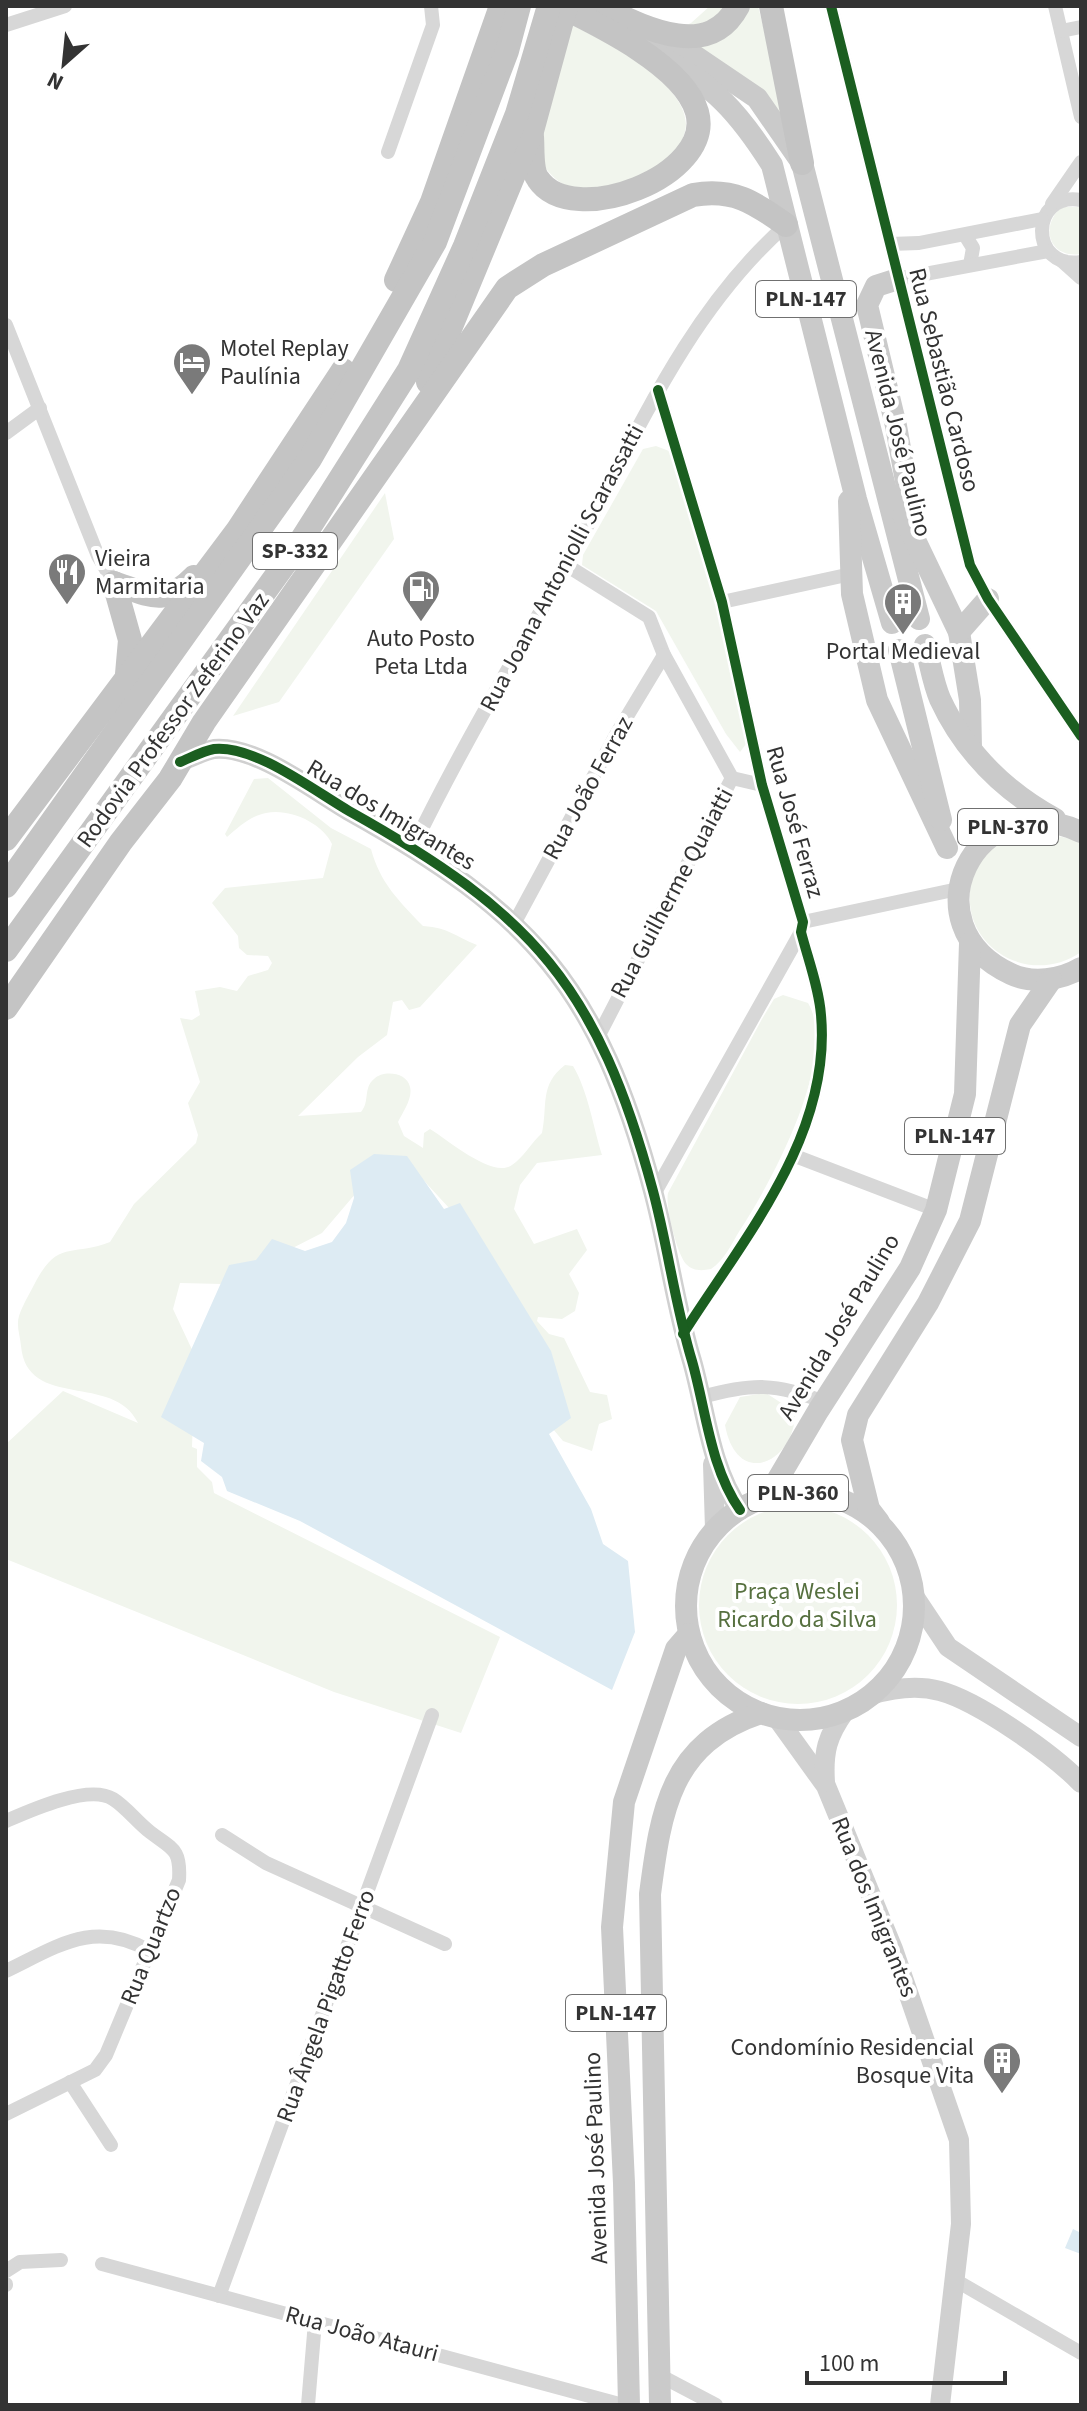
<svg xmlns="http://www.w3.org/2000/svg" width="1087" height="2411" font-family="'Source Sans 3',sans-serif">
  <rect width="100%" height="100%" fill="#fff"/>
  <g fill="#f1f5ed">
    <polygon points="710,6 758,6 788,127 673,31 691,23"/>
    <path d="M 566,22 C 601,39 685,80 686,124 C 686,138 675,152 668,164 C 613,185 573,217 535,153 Z"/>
    <path d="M 1062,207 L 1081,207 L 1081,254 C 1049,259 1039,226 1062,207 Z"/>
    <polygon points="656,446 669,451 674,461 719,614 746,744 740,752 726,734 656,611 582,565 583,555 643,449"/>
    <polygon points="385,493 394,539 279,702 233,716"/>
    <path d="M 268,778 L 331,828 L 371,849 C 380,883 399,901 423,926 C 450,928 454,936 477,945 L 420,1007 L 409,1010 L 402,1000 L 393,1002 L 387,1035 L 358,1057 L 298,1116 L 361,1112 C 370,1102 363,1088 374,1079 C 383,1070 407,1072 410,1087 C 413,1098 403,1112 398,1122 L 404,1136 L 423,1148 L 424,1133 L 430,1129 C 448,1140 493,1179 512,1165 C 523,1158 532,1142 542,1133 C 548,1105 539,1085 565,1065 L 573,1066 C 588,1091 593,1126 602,1155 L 537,1163 L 520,1185 L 514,1209 L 534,1244 L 577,1229 L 587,1250 L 569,1274 L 579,1293 L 575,1311 L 562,1319 L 538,1317 L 537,1321 L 549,1334 L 564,1338 L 590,1392 L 607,1395 L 612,1419 L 599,1424 L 592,1451 L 563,1441 L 553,1429 L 474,1235 L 414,1170 L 379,1166 L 322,1233 L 222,1284 L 180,1283 L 173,1309 L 195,1356 L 192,1447 L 197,1449 L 197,1467 L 212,1482 L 214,1493 L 500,1637 L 461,1733 L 334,1692 L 6,1559 L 6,1444 L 63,1391 L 138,1423 C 114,1372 27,1411 21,1346 C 20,1335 16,1326 19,1316 C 23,1304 30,1293 35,1283 C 58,1239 72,1257 110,1242 L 134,1204 L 196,1143 L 198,1135 L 188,1103 L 200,1082 L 180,1018 L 192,1020 L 200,1015 L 195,991 L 220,987 L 237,991 L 248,976 L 268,970 L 272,963 L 268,956 L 247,955 L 239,948 L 238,936 L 212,903 L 225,888 L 323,878 L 332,844 C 322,823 290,808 266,813 C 250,816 239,827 227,837 L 225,834 L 254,779 Z"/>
    <path d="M 1020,828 L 1081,841 L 1081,952 C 1028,989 956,944 972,880 C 973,875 974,866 976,862 C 985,849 1008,838 1020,828 Z"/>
    <path d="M 783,995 L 808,1003 C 840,1056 770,1185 740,1230 C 732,1243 724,1261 711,1269 C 701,1271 693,1271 686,1264 C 677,1254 665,1206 668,1193 L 762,1019 L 774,999 Z"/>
    <path d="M 766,1393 L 795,1412 C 796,1461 737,1491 725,1425 L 740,1397 Z"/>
    <circle cx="798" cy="1605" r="99"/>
  </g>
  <g fill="#ddebf3">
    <polygon points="374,1154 407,1156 444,1209 460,1203 551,1351 571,1418 549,1434 591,1509 603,1544 628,1561 635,1632 612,1690 300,1521 227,1491 222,1477 201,1461 204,1443 161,1417 229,1265 256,1260 272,1239 305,1251 332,1242 346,1223 354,1198 350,1170"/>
    <polygon points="1073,2229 1081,2233 1081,2254 1065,2248"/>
  </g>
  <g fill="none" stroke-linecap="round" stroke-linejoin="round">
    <g stroke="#d7d7d7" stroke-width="14">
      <polyline points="831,6 970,565 988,599 1081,736"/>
      <polyline points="1055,6 1081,117"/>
      <polyline points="6,25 65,6"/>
      <polyline points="1061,31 1081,27"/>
      <polyline points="388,152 433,25 431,6"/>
      <path d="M 1081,200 C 1029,191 1029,270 1081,262"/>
      <polyline points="1052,204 1081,162"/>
      <polyline points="965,235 973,248 970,265"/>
      <polyline points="890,244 919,243 1042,219"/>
      <polyline points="1062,261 1081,278"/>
      <polyline points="898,279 1048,251"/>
      <polyline points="6,325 98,556 114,583"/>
      <path d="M 658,390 L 722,602 L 762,785 L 803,922 L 801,932 C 808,959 819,988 821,1015 C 832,1135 744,1238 683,1334"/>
      <polyline points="6,433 40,408"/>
      <polyline points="566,565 649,617 664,655 732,778"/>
      <polyline points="722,602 851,574"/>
      <path d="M 413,847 C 460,750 515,658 567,564 C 632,445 683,316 786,225"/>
      <polyline points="515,922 617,733 664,655"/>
      <polyline points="803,922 958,889"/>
      <polyline points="599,1035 732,778 762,785"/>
      <polyline points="795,1156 936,1210"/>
      <polyline points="654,1194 801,932"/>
      <path d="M 702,1397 C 752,1383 777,1383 824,1402"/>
      <path d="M 6,1821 C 31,1810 89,1784 113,1799 C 126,1807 137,1822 150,1832 C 172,1849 181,1848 179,1880 L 106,2055 L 95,2070 L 6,2114"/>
      <polyline points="222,1835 266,1863 445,1944"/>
      <path d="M 6,1971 C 58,1946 94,1919 150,1951"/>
      <polyline points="70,2082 111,2145"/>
      <polyline points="102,2264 623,2405"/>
      <polyline points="6,2271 20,2262 61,2260"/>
      <polyline points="955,2280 1081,2353"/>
      <polyline points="6,2284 6,2285"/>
      <polyline points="219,2296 432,1715"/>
      <polyline points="659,2375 716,2405"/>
      <polyline points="308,2405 315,2322"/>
    </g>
    <g stroke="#d0d0d0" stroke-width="20">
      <path d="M 180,762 C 190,758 203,751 214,749 C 255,745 313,790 349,811 C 532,913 598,986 653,1191 C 668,1247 675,1305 692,1361 C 706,1410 710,1467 740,1510"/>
      <polyline points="713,1464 715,1529"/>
      <polyline points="914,1596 948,1647 1081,1737"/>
      <path d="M 871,1695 C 894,1688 917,1685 940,1691 C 978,1701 1053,1754 1081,1783"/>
      <polyline points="777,1718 826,1786 893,1949 959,2140 961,2224 940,2405"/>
      <path d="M 825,1782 C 823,1752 827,1736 845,1711"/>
    </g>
    <g stroke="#cacaca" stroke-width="22">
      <polyline points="654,35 692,54 757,98 802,163 919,619"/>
      <path d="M 659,56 C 714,85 739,113 772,165 L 856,499 L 892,623"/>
      <polyline points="898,279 876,286 867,305 896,426 915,531"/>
      <polyline points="849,501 852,594 877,700 947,848"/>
      <polyline points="903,515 959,632 970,700 971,748"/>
      <polyline points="959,632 988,599"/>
      <path d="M 925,645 C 930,662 933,683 940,699 C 965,753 1004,791 1055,819"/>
      <polyline points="899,650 941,820"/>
      <path d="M 1081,832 C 974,782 906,926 1011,974 C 1032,984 1061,980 1081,968"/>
      <circle cx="800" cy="1606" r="114"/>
      <polyline points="768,1496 818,1411 910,1268 936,1210 965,1094 970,943"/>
      <polyline points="879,1522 869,1509 852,1440 858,1415 928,1303 970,1221 1020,1025 1051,980"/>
      <polyline points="629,2405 624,2183 612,1927 624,1802 676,1649 689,1634"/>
      <path d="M 660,2405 L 650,1894 C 661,1810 670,1743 761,1713"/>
    </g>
    <g stroke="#c4c4c4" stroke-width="24">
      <path d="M 599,6 C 643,27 708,62 738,6"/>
      <polyline points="771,6 802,163"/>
      <path d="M 532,137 C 533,149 531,170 538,179 C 572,230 715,176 697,112 C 684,66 599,25 560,6"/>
      <polyline points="396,280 432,202 501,6"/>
      <polyline points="428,382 532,131 566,6"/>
      <path d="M 114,583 C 149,595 165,607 194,577"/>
      <polyline points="114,583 130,640 127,674"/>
      <polyline points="6,839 237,531 343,370"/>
      <polyline points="6,886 310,459 435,242 507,51 519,6"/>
      <polyline points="6,950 297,547 409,370 465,246 517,114 549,6"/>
      <path d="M 6,1008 L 121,842 L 170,779 L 204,722 L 507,288 L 543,265 L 693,195 C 733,188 754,202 786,225"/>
    </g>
    <g stroke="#fff" stroke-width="15">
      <g id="cycleway">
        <polyline points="831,6 970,565 988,599 1081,736"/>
        <path d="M 658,390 L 722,602 L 762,785 L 803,922 L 801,932 C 808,959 819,988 821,1015 C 832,1135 744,1238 683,1334"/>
        <path d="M 180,762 C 190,758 203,751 214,749 C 255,745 313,790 349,811 C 532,913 598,986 653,1191 C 668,1247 675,1305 692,1361 C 706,1410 710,1467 740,1510"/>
      </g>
    </g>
    <use href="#cycleway" stroke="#1b5e20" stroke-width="10"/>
  </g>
  <defs>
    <g id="hotel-pin" transform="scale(2)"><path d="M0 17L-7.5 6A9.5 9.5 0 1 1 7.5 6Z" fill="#7a7a7a" stroke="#fff"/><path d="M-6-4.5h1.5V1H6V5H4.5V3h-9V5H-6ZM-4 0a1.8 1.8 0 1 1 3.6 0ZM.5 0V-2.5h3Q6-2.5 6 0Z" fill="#fff"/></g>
    <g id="restaurant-pin" transform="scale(2)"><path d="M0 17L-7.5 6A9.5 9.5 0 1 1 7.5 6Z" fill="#7a7a7a" stroke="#fff"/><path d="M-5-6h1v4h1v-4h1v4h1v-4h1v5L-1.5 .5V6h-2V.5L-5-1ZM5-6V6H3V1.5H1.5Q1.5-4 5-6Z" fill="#fff"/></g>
    <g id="fuel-pin" transform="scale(2)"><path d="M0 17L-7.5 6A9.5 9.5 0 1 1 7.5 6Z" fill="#7a7a7a" stroke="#fff"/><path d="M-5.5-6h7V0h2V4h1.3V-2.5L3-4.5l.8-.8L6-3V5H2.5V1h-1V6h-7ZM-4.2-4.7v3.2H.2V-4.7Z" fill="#fff"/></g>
    <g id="building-pin" transform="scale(2)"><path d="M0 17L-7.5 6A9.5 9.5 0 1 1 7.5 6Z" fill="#7a7a7a" stroke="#fff"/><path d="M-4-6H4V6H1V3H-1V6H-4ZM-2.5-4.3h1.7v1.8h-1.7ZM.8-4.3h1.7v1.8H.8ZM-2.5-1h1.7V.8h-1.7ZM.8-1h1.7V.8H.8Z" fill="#fff"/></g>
  </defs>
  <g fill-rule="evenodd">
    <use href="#hotel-pin" x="192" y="362"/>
    <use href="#restaurant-pin" x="67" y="572"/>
    <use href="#fuel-pin" x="421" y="589"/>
    <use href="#building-pin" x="903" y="602"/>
    <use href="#building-pin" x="1002" y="2061"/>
  </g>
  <g text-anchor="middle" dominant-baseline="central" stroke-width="8" stroke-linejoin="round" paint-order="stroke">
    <g fill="#fff" stroke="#707070" stroke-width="2">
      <rect x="756" y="281" width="100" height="36" rx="6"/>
      <rect x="253" y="533" width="84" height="36" rx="6"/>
      <rect x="958" y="809" width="100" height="36" rx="6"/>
      <rect x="905" y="1118" width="100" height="36" rx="6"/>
      <rect x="748" y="1475" width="100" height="36" rx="6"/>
      <rect x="566" y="1995" width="100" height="36" rx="6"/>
    </g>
    <g font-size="22" font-weight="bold" fill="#333">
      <text x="806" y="299">PLN-147</text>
      <text x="295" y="551">SP-332</text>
      <text x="1008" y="827">PLN-370</text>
      <text x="955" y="1136">PLN-147</text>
      <text x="798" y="1493">PLN-360</text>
      <text x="616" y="2013">PLN-147</text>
    </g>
    <g font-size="24" fill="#333" stroke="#fff" text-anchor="start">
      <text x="220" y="348">Motel Replay<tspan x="220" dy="28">Paulínia</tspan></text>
      <text x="95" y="558">Vieira<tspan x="95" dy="28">Marmitaria</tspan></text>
      <text x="421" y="638" text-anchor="middle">Auto Posto<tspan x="421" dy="28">Peta Ltda</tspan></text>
      <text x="903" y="651" text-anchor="middle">Portal Medieval</text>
      <text x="974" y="2047" text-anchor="end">Condomínio Residencial<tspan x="974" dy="28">Bosque Vita</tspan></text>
    </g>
    <g font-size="24" fill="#333" stroke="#fff">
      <text transform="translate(944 380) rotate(76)">Rua Sebastião Cardoso</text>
      <text transform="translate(898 433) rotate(76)">Avenida José Paulino</text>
      <text transform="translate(562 568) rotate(-62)">Rua Joana Antoniolli Scarassatti</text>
      <text transform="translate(173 720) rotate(-54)">Rodovia Professor Zeferino Vaz</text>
      <text transform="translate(588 788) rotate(-61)">Rua João Ferraz</text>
      <text transform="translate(391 815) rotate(31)">Rua dos Imigrantes</text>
      <text transform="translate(795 822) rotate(74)">Rua José Ferraz</text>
      <text transform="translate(672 893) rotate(-62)">Rua Guilherme Quaiatti</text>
      <text transform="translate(839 1327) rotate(-59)">Avenida José Paulino</text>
      <text transform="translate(874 1907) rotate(68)">Rua dos Imigrantes</text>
      <text transform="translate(151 1946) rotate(-68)">Rua Quartzo</text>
      <text transform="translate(326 2006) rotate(-70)">Rua Ângela Pigatto Ferro</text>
      <text transform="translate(596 2158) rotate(-92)">Avenida José Paulino</text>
      <text transform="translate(362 2334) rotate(15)">Rua João Atauri</text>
    </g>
    <g font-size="24" fill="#56703f" stroke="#fff">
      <text x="797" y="1591">Praça Weslei<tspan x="797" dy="28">Ricardo da Silva</tspan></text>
    </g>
  </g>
  <rect width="1087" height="2411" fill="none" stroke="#333333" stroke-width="16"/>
  <g transform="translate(64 64) rotate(207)" stroke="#ffffff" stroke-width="6" paint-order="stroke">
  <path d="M0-6L14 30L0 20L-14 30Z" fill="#333333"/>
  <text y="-12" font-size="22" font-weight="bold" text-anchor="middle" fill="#333333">N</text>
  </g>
  <path d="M807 2371v12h198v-12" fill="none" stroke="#333333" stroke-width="4"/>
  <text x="819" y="2371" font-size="24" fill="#333333" stroke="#ffffff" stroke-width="6" paint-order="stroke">100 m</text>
</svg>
